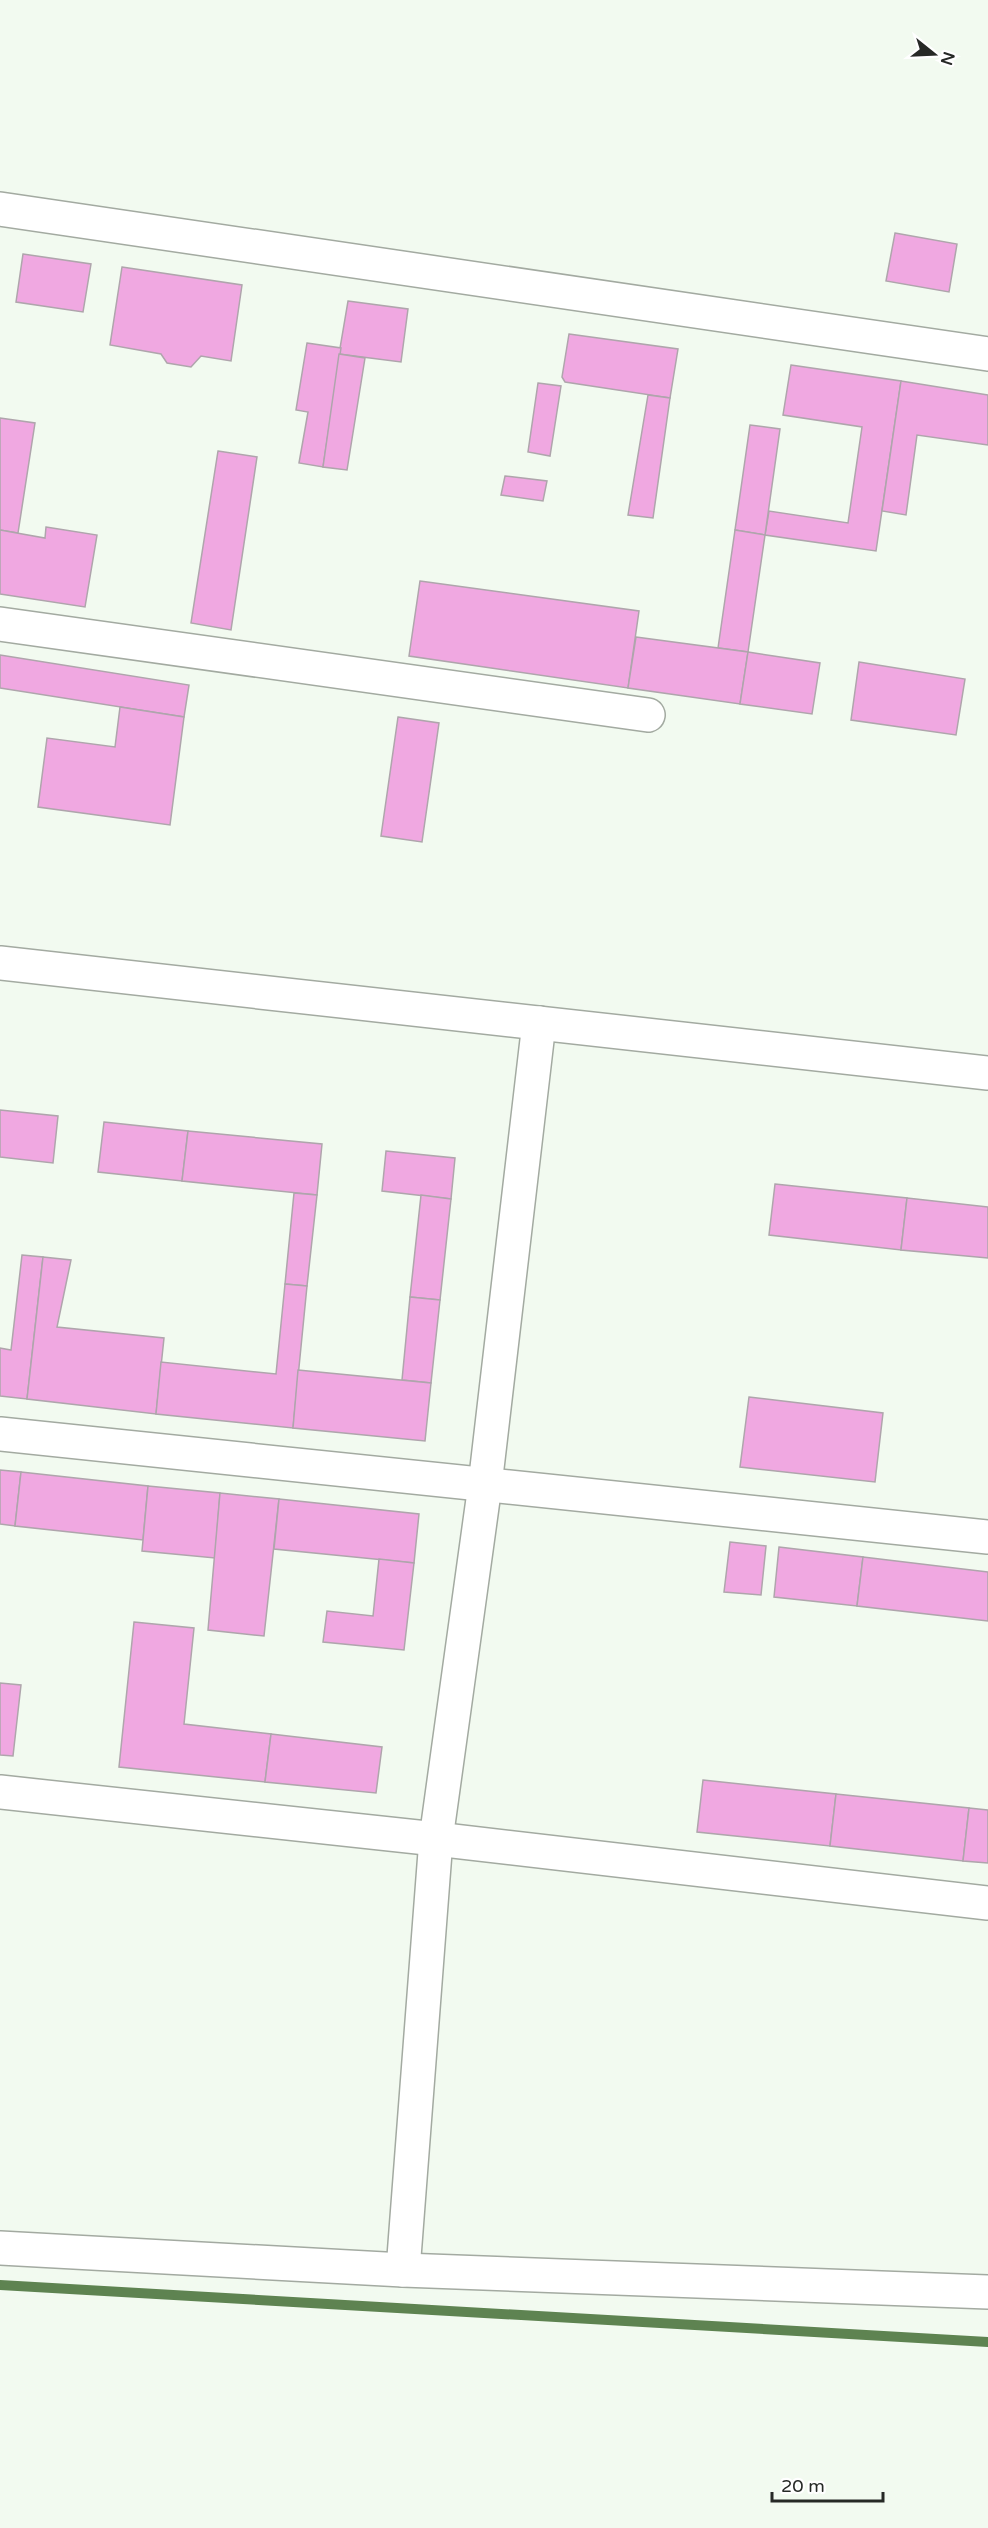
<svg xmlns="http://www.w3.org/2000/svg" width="988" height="2528" font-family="'Varela Round',sans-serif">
  <rect width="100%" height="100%" fill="#f2faf0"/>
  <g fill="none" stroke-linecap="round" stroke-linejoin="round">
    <polyline stroke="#5e8351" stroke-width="10" points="0,2285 988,2342"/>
  </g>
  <g fill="#f0a8e1" stroke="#afa5ac" stroke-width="1.5">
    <polygon points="895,233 957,244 949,292 886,281"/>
    <polygon points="23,254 91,264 83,312 16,302"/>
    <polygon points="122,267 242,285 231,361 201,356 191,367 167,363 161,354 110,345"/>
    <polygon points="348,301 408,309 401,362 339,354"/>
    <polygon points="569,334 678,349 670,398 565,382 562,377"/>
    <polygon points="307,343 341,348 323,467 299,463 308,412 296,410"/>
    <polygon points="339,354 365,358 347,470 323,467"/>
    <polygon points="791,365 901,381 876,551 765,535 769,511 848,523 862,427 783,415"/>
    <polygon points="901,381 988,395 988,445 917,435 906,515 882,511"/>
    <polygon points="538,383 561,386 550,456 528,452"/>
    <polygon points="648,395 670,398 653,518 628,515"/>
    <polygon points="0,418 35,423 18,533 0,530"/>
    <polygon points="750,425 780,429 765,535 735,530"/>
    <polygon points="218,451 257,457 231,630 191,623"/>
    <polygon points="505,476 547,481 543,501 501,495"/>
    <polygon points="46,527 97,535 85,607 0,594 0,530 45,538"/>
    <polygon points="735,530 765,535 748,652 718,648"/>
    <polygon points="420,581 639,611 628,688 409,656"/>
    <polygon points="636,637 748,652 740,704 628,688"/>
    <polygon points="748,652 820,663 812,714 740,704"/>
    <polygon points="0,655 189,685 184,717 0,688"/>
    <polygon points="859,662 965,679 956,735 851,720"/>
    <polygon points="120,707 184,717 170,825 38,807 47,738 115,747"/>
    <polygon points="398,717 439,723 422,842 381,836"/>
    <polygon points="0,1110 58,1116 53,1163 0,1157"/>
    <polygon points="104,1122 188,1131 182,1181 98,1172"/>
    <polygon points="188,1131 322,1144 317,1195 182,1181"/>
    <polygon points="386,1151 455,1158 451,1199 382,1191"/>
    <polygon points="775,1184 907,1198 901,1250 769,1235"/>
    <polygon points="294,1193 317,1195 307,1286 285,1284"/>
    <polygon points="421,1195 451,1199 440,1300 410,1297"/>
    <polygon points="907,1198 988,1207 988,1258 901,1250"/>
    <polygon points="22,1255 43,1257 27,1399 0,1396 0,1348 11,1350"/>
    <polygon points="43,1257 71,1260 57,1327 164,1338 156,1414 27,1399"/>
    <polygon points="285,1284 307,1286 293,1428 156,1414 161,1362 276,1374"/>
    <polygon points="410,1297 440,1300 431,1383 402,1380"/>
    <polygon points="298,1370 431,1383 425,1441 293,1428"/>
    <polygon points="749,1397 883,1413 875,1482 740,1467"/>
    <polygon points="0,1470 21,1472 15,1526 0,1524"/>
    <polygon points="21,1472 148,1486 143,1540 15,1526"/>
    <polygon points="148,1486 220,1493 215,1558 142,1551"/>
    <polygon points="220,1493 279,1499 264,1636 208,1630"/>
    <polygon points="279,1499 419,1514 414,1563 274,1549"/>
    <polygon points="730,1542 766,1546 761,1595 724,1592"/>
    <polygon points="779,1547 863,1557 857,1606 774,1597"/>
    <polygon points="863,1557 988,1572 988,1621 857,1606"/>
    <polygon points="379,1559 414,1563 404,1650 323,1642 327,1611 373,1616"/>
    <polygon points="134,1622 194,1628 184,1724 271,1734 265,1782 119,1767"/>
    <polygon points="0,1683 21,1685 13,1756 0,1755"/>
    <polygon points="271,1734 382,1747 376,1793 265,1782"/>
    <polygon points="703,1780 836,1794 830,1846 697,1832"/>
    <polygon points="836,1794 969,1808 963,1861 830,1846"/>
    <polygon points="969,1808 988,1810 988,1863 963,1861"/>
  </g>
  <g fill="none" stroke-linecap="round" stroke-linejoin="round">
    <g stroke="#a3aaa1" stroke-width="36">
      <g id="street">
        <polyline points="0,209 988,354"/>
        <polyline points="0,624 648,715"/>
        <polyline points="0,1434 988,1537"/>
        <polyline points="0,1792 436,1839 988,1903"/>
        <polyline points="0,2248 403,2270 988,2292"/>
        <polyline points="403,2270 436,1839 485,1485 539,1023"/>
      </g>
    </g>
    <g stroke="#a3aaa1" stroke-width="36">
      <polyline id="secondary" points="0,963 988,1073"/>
    </g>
    <use href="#street" stroke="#fff" stroke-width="33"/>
    <use href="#secondary" stroke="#fff" stroke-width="33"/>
  </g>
  <g transform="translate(934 54) rotate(108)" stroke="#ffffff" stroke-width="4.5" paint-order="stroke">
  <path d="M0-4.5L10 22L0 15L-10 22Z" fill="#262926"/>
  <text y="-9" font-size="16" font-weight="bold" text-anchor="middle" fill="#262926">N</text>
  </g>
  <path d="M772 2492v9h111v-9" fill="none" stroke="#262926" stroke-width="3"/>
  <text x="781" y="2492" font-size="18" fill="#262926" stroke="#ffffff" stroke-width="4.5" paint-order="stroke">20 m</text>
</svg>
